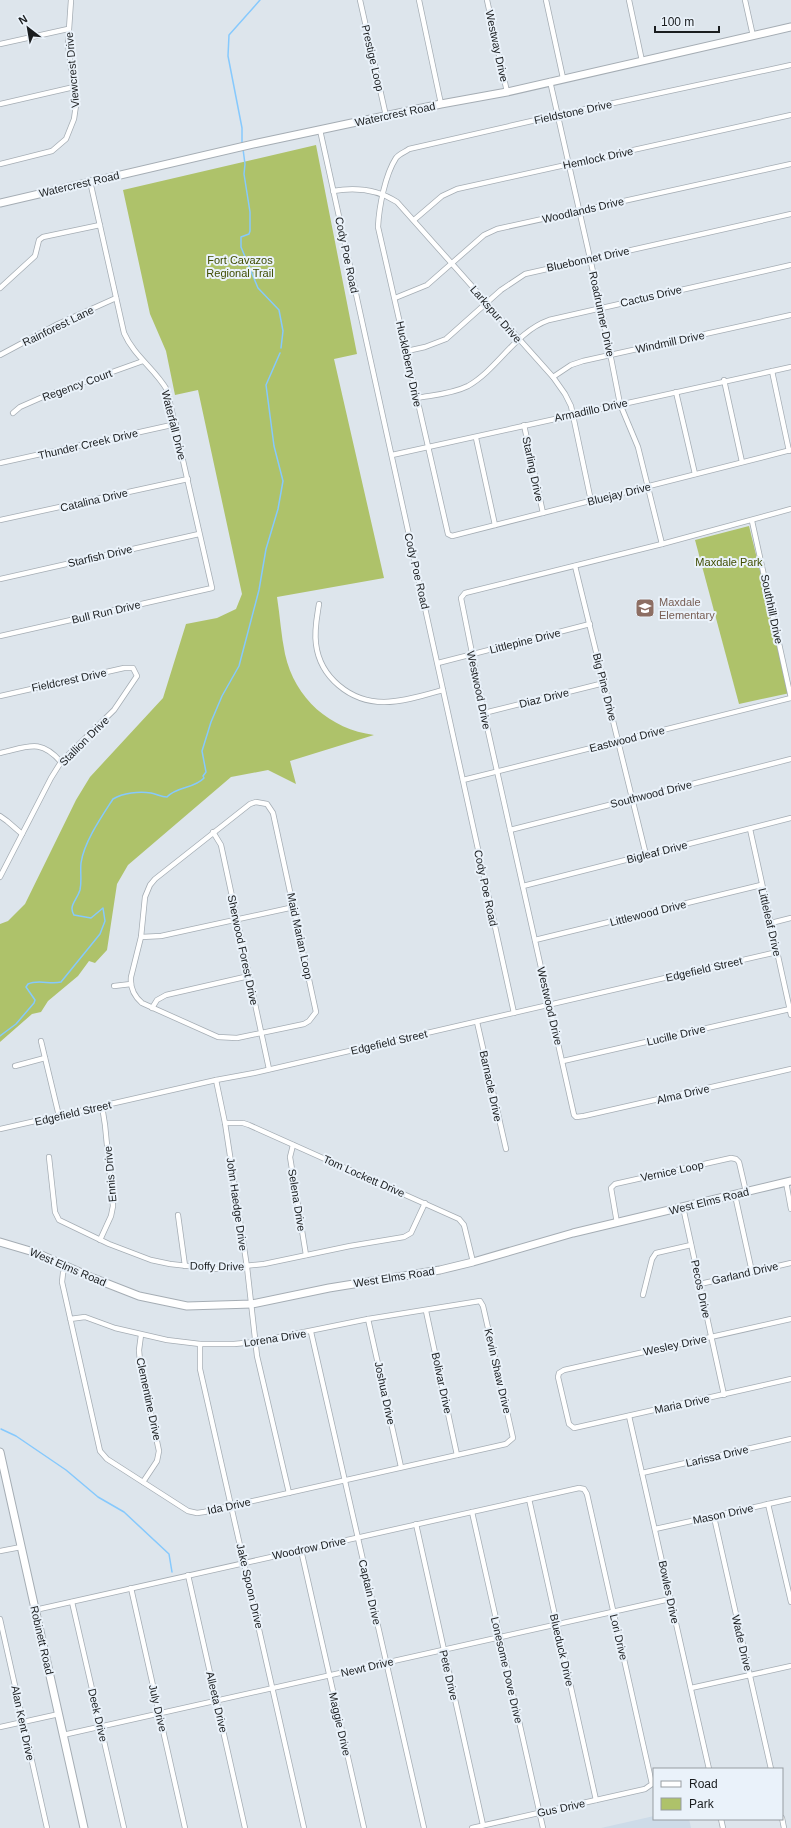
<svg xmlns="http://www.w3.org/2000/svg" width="791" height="1828" font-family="Helvetica,sans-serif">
  <rect width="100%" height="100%" fill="#dde5ec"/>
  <polygon fill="#cddbe8" points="654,1816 654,1819 689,1819 691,1828 601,1828"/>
  <g fill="#aec26a">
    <path d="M 316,145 L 357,354 L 334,359 L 384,578 L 277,597 C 280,616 281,635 285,654 C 295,699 330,729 374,735 L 290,761 L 296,784 L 268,770 L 231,777 L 128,865 L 117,884 L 107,950 L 95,963 L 89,961 L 78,976 L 48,1001 L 41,1012 L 32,1014 L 0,1042 L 0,924 L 8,921 L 25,904 L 76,800 L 90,777 L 163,698 L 186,624 L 217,618 L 236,609 L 242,594 L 198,390 L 175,395 L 166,351 L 150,314 L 123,190 Z"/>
    <polygon points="749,526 790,693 739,704 695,540"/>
  </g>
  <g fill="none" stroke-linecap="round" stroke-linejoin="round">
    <g stroke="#86c9fd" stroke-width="1.5">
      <polyline points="242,144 242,128 228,56 229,35 260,0"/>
      <polyline points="243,149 245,164 244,174 250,212 250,231 249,234 241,237 241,247 258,288 279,310 283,331 281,348"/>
      <path d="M 0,1036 L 16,1024 L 34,1003 L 35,1000 L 26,987 L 28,984 C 39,979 50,985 61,982 L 100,934 L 105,921 L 103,908 L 91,918 L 74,915 C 68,906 77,900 80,890 C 82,881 80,872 81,863 C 84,842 102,816 113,799 C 123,793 139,791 151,793 C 157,794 161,797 167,797 C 177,786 194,789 204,778 L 203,776 L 206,772 L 202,751 L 211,722 L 222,696 L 239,666 L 259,590 L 266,549 L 278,509 L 283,481 L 274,446 L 266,385 L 280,353"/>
      <polyline points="1,1429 16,1436 66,1470 98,1497 124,1512 169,1554 172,1572"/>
    </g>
    <g stroke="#a5adb4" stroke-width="6">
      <g id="street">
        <polyline points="360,0 386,116"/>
        <polyline points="419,0 441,104"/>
        <polyline points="487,0 507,92"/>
        <polyline points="546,0 563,78"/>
        <polyline points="629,0 642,61"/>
        <polyline points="745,0 753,36"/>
        <polyline points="0,44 68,29"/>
        <path d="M 791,65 L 558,115 L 409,149 C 405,152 399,154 396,158 C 385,175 379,207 378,227 L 448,534 L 452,536 L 791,450"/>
        <polyline points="550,81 601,307 620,404 638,447 662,544"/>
        <polyline points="0,104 74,87"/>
        <polyline points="320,130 514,1013"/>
        <polyline points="0,164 52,151 66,139 74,119 76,105 68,44 71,0"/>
        <path d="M 333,191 C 356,187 377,189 397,202 L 553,377 L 565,394 L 571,406 L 591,501"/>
        <polyline points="414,220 442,196 457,189 791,115"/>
        <polyline points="0,288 35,256 39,240 43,237 100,225"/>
        <polyline points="395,298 427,285 484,235 497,229 791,164"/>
        <polyline points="407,351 425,347 446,339 501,290 525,274 791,214"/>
        <polyline points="0,355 58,324 116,298"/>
        <polyline points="772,371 789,451"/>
        <polyline points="553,377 571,365 583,361 791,315"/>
        <polyline points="724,380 742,462"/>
        <polyline points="676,392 695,474"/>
        <path d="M 417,398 C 433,395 452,394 468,386 C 498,369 515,332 549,320 L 791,265"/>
        <polyline points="13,413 20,407 45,396 143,361"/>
        <polyline points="524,425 543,513"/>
        <polyline points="476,438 495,525"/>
        <polyline points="392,455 791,367"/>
        <polyline points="0,463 176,424"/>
        <polyline points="791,509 662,544 465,593 461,598 484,713 574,1115 576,1117 584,1116 791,1069"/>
        <polyline points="0,520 188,479"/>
        <polyline points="752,521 791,698"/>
        <polyline points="575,566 646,855"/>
        <polyline points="0,579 199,534"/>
        <path d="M 319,604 C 317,617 314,630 316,644 C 320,677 350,702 384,702 C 403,702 425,695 443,690"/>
        <path d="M 0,636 L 212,588 L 167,390 C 155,369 134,356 124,333 L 90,181"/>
        <polyline points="438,663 590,624"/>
        <polyline points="0,696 124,668 133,668 137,676 114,710 61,762 51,778 0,877"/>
        <polyline points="484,713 604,683"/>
        <path d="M 0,753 C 28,747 40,738 61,762"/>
        <polyline points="463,780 791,698"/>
        <path d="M 256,802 L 267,804 L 273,813 L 316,1012 L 309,1021 L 304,1024 L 237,1038 L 218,1037 L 142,1003 C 134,996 130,987 131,977 L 141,937 L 145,897 L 150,885 L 155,879 L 250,804 Z"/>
        <polyline points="0,816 7,821 22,834"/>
        <polyline points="750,829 791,1015"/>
        <polyline points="510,830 791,759"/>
        <polyline points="213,832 221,845 269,1069"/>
        <polyline points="523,886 791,818"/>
        <polyline points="771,923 791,918"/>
        <polyline points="141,937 161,936 294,907"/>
        <polyline points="535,940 761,885"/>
        <polyline points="114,986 131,984"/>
        <polyline points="152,1008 157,1000 166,995 249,976"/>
        <polyline points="477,1022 506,1149"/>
        <polyline points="41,1041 59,1116"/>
        <polyline points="563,1061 790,1009"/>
        <polyline points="15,1066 45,1058"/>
        <polyline points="216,1080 225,1123 247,1267 257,1356 289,1493"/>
        <polyline points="225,1123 243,1123 249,1125 459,1219 464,1225 473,1262"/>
        <polyline points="0,1129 216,1080 254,1073 777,952"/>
        <polyline points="293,1145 290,1157 306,1255"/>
        <polyline points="49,1157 55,1212 59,1220 109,1244 151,1260 170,1264 215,1269 264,1264 350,1246 404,1237 411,1233 425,1203"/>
        <polyline points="786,1182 791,1209"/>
        <polyline points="735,1195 752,1272"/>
        <polyline points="683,1207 724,1395"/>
        <polyline points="178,1215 185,1266"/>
        <polyline points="617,1223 611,1188 615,1184 731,1158 736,1159 739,1162 746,1192"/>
        <polyline points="100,1240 111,1216 113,1206 105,1125 102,1106"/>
        <polyline points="66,1267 63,1273 62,1282 100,1451 107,1459 188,1511 197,1513 204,1512 506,1444 513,1438 483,1306 480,1301 368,1319 255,1342 234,1344 200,1344 167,1340 115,1328 85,1317 70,1319"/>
        <polyline points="700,1284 791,1263"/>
        <polyline points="643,1295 652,1259 656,1253 691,1245"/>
        <polyline points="426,1311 457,1455"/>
        <polyline points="368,1319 401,1467"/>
        <polyline points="791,1319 564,1370 559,1373 558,1377 569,1424 574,1428 791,1379"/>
        <polyline points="311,1332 424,1828"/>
        <polyline points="141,1335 139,1350 140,1362 159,1451 157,1461 143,1482"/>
        <polyline points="200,1344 200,1369 304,1828"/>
        <polyline points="629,1416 709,1769"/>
        <polyline points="642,1473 791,1439"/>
        <polyline points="529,1499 596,1800"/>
        <polyline points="768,1504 791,1602"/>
        <polyline points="472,1512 543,1828"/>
        <polyline points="714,1517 771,1769"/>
        <polyline points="416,1524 483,1825"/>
        <polyline points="655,1529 791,1499"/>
        <polyline points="301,1550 364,1828"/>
        <polyline points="0,1551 21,1547"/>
        <polyline points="188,1575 245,1828"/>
        <polyline points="131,1588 185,1828"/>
        <polyline points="72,1602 124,1828"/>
        <polyline points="35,1610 579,1488 584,1489 587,1494 652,1784 645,1789 472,1828"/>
        <polyline points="0,1619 47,1828"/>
        <polyline points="691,1688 791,1666"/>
        <polyline points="0,1727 59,1714"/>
        <polyline points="63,1735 670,1599"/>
        <polyline points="782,1818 784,1828"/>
        <polyline points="721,1819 723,1828"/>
      </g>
    </g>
    <g stroke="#a5adb4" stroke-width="9">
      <g id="secondary">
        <polyline points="0,203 258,143 441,104 507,92 791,27"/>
        <polyline points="0,1242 37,1253 93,1278 139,1296 187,1306 252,1304 329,1288 440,1270 473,1262 573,1233 791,1181"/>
        <polyline points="0,1452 84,1828"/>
      </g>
    </g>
    <use href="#street" stroke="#fff" stroke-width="4.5"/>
    <use href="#secondary" stroke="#fff" stroke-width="7"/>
  </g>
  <defs>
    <g id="school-square" transform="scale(1)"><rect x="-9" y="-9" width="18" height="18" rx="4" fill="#8d6e63" stroke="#eaf2fa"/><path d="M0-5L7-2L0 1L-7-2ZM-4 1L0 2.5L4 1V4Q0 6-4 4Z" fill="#fff"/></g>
  </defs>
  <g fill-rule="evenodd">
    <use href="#school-square" x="645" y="608"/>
  </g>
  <g text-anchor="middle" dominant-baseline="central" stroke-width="4" stroke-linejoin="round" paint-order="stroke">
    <g font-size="11" fill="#1a1d1f" stroke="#eaf2fa">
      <text transform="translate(497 46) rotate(78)">Westway Drive</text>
      <text transform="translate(373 58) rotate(77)">Prestige Loop</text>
      <text transform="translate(72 70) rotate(-95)">Viewcrest Drive</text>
      <text transform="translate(573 112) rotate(-12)">Fieldstone Drive</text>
      <text transform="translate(395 114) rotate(-12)">Watercrest Road</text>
      <text transform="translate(598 158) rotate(-12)">Hemlock Drive</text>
      <text transform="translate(79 184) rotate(-13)">Watercrest Road</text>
      <text transform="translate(583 210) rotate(-13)">Woodlands Drive</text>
      <text transform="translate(347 255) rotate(78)">Cody Poe Road</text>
      <text transform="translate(588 259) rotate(-12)">Bluebonnet Drive</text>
      <text transform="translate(651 296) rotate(-13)">Cactus Drive</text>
      <text transform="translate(496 314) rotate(49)">Larkspur Drive</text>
      <text transform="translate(602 314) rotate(78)">Roadrunner Drive</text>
      <text transform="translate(58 326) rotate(-26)">Rainforest Lane</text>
      <text transform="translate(670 342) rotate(-12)">Windmill Drive</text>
      <text transform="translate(409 364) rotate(78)">Huckleberry Drive</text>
      <text transform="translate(77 385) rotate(-20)">Regency Court</text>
      <text transform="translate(591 410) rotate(-12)">Armadillo Drive</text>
      <text transform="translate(174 425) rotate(76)">Waterfall Drive</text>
      <text transform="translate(88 444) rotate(-13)">Thunder Creek Drive</text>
      <text transform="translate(533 469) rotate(78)">Starling Drive</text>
      <text transform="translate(619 494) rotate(-14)">Bluejay Drive</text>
      <text transform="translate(94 500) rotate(-13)">Catalina Drive</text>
      <text transform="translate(100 556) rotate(-13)">Starfish Drive</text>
      <text transform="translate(417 571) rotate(77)">Cody Poe Road</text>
      <text transform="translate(772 609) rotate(78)">Southhill Drive</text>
      <text transform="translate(106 612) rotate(-13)">Bull Run Drive</text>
      <text transform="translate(525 641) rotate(-14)">Littlepine Drive</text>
      <text transform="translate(69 680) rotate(-12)">Fieldcrest Drive</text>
      <text transform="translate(605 687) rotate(76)">Big Pine Drive</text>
      <text transform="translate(479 690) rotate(78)">Westwood Drive</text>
      <text transform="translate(544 698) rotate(-14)">Diaz Drive</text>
      <text transform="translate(627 739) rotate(-14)">Eastwood Drive</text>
      <text transform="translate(84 741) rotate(-45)">Stallion Drive</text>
      <text transform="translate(651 794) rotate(-14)">Southwood Drive</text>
      <text transform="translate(657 852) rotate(-14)">Bigleaf Drive</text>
      <text transform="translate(486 888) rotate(78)">Cody Poe Road</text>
      <text transform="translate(648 913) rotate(-14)">Littlewood Drive</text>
      <text transform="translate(770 922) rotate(77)">Littleleaf Drive</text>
      <text transform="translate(300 936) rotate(78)">Maid Marian Loop</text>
      <text transform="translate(243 950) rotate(78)">Sherwood Forest Drive</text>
      <text transform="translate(704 969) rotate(-13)">Edgefield Street</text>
      <text transform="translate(550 1006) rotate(77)">Westwood Drive</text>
      <text transform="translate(676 1035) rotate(-13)">Lucille Drive</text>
      <text transform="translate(389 1042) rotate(-13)">Edgefield Street</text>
      <text transform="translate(491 1086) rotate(78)">Barnacle Drive</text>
      <text transform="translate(683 1094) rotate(-13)">Alma Drive</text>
      <text transform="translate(73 1113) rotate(-13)">Edgefield Street</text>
      <text transform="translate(672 1171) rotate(-12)">Vernice Loop</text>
      <text transform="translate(110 1174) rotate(-95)">Ennis Drive</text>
      <text transform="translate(364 1176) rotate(24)">Tom Lockett Drive</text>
      <text transform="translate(297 1200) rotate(81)">Selena Drive</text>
      <text transform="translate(709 1201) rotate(-14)">West Elms Road</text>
      <text transform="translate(237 1204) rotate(82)">John Haedge Drive</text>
      <text transform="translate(217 1266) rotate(1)">Doffy Drive</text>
      <text transform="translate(68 1267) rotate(23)">West Elms Road</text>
      <text transform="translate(745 1273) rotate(-13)">Garland Drive</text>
      <text transform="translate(394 1277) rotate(-9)">West Elms Road</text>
      <text transform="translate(701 1289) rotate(78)">Pecos Drive</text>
      <text transform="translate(275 1338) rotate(-9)">Lorena Drive</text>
      <text transform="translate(675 1345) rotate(-12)">Wesley Drive</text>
      <text transform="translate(498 1371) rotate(77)">Kevin Shaw Drive</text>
      <text transform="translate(442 1383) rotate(78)">Bolivar Drive</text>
      <text transform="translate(385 1393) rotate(78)">Joshua Drive</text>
      <text transform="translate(149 1399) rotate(78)">Clementine Drive</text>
      <text transform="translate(682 1404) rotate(-12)">Maria Drive</text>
      <text transform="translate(717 1456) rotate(-13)">Larissa Drive</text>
      <text transform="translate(229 1506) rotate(-12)">Ida Drive</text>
      <text transform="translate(723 1514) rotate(-12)">Mason Drive</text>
      <text transform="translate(309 1548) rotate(-12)">Woodrow Drive</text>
      <text transform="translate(250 1586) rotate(77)">Jake Spoon Drive</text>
      <text transform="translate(370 1592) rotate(77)">Captain Drive</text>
      <text transform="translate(669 1592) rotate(78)">Bowles Drive</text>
      <text transform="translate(619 1637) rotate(77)">Lori Drive</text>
      <text transform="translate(42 1640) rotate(77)">Robinett Road</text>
      <text transform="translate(742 1643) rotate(77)">Wade Drive</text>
      <text transform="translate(562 1650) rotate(77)">Blueduck Drive</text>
      <text transform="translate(367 1667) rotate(-13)">Newt Drive</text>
      <text transform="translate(507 1670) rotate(77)">Lonesome Dove Drive</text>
      <text transform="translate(449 1675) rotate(77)">Pete Drive</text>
      <text transform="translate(217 1702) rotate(77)">Alleeta Drive</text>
      <text transform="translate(158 1708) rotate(77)">July Drive</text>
      <text transform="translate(98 1715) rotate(77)">Deek Drive</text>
      <text transform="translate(23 1723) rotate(78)">Alan Kent Drive</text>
      <text transform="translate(340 1724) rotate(77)">Maggie Drive</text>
      <text transform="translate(561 1808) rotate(-12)">Gus Drive</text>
    </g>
    <g font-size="11" fill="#3f4c00" stroke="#eaf2fa">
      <text x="240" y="260">Fort Cavazos<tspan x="240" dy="13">Regional Trail</tspan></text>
      <text x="729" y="562">Maxdale Park</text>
    </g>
    <g font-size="11" fill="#785e54" stroke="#eaf2fa" text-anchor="start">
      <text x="659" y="602">Maxdale<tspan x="659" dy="13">Elementary</tspan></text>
    </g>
  </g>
  <rect x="653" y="1768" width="130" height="52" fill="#eaf2fa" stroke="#979da2"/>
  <rect x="661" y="1781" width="20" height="6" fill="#ffffff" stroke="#979da2"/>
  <text x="689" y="1788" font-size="12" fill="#1a1d1f">Road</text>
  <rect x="661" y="1798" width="20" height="12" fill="#aec26a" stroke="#979da2"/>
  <text x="689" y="1808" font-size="12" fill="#1a1d1f">Park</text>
  <g transform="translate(28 28) rotate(329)" stroke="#eaf2fa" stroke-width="3" paint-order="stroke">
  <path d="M0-3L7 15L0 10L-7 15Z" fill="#1a1d1f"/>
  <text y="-6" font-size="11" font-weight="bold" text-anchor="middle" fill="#1a1d1f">N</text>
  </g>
  <path d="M655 26v6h64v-6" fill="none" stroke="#1a1d1f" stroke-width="2"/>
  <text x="661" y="26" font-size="12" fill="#1a1d1f" stroke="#eaf2fa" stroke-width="3" paint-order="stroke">100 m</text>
</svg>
